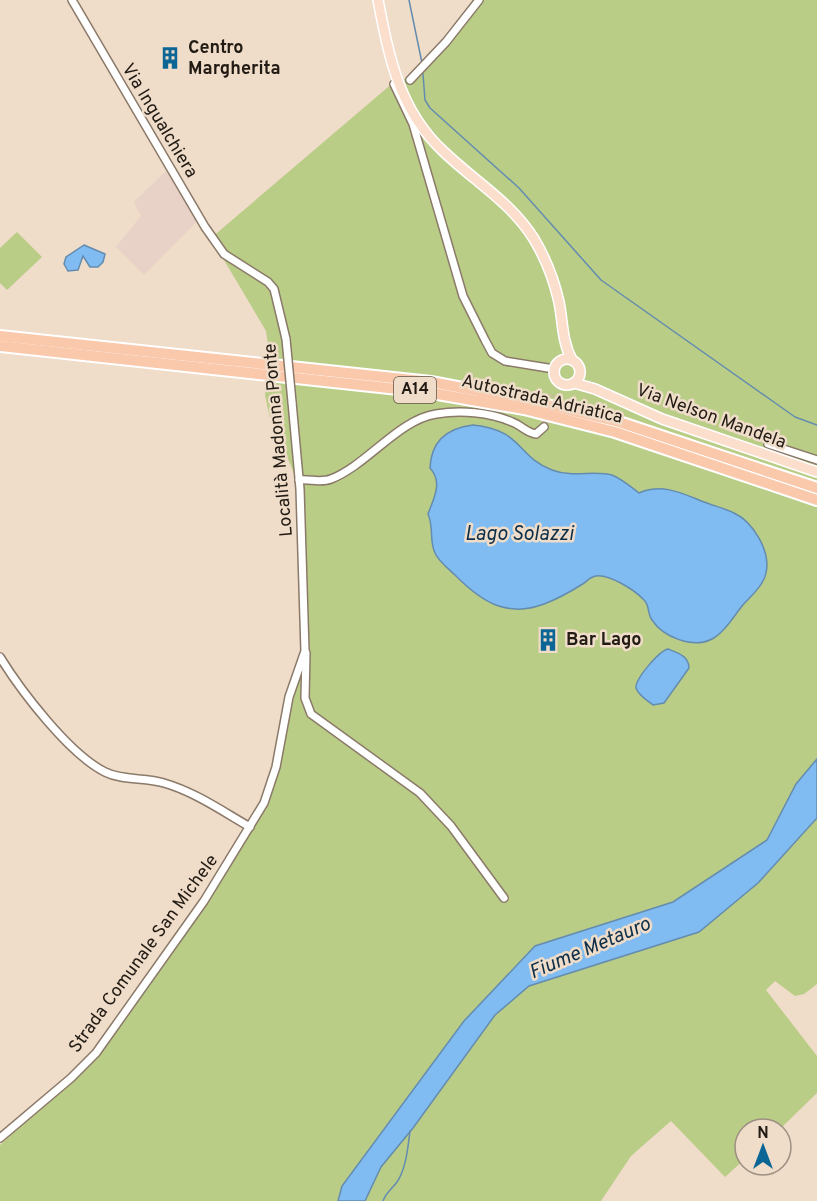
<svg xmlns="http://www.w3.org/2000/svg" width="817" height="1201" font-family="Overpass,sans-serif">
  <rect width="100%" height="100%" fill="#efdcc9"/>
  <polygon fill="#e8d1c6" points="166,171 198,220 144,275 116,247 141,216 134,202"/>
  <g fill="#bacd87">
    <polygon points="480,0 817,0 817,984 804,994 795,996 775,981 766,990 817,1056 817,1093 780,1129 745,1129 745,1159 725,1177 671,1121 631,1156 601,1201 0,1201 0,1145 96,1057 196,911 267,801 281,728 306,643 298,483 269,414 265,395 268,344 266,331 211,238 394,82 413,76"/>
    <polygon points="17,232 42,257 7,290 0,283 0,248"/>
  </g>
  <g fill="#80bcf1" stroke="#648caf" stroke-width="1.5">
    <polygon points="84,245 105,254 103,262 98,267 90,267 83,256 78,270 68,271 64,264 66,257"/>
    <path d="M 473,425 C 523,430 516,456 552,470 C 573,478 594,470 612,475 C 622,479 631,487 639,493 C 663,483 681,493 704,502 C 714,506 724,508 734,513 C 753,522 771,551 766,573 C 764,585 750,597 742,606 C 734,616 724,633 712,639 C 693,649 663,637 652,620 C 647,613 650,606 644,600 C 635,590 609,574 596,576 C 589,577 587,582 581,585 C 570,592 557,599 544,604 C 507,618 482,602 456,576 C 449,569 439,562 435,553 C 429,541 434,527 428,514 C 434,498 443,482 430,468 C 431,441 448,428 473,425 Z"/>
    <path d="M 668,649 C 678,653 689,656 689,668 L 664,703 L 653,705 C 648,701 638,695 636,688 C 635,679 659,651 668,649 Z"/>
    <polygon points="817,759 817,818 758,883 699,932 529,986 495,1015 413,1128 381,1167 365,1201 338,1201 342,1186 464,1021 535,946 673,902 767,840 796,784"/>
  </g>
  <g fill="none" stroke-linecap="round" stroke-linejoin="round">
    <g stroke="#648caf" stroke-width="1.5">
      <polyline points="409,0 422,63"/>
      <polyline points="423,74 425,100 430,108 519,188 601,280 795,417 817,425"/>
      <path d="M 383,1201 C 386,1192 392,1189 397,1182 C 406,1169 408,1147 410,1131"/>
    </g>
    <polyline stroke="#c6b5a5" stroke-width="7" stroke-dasharray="7 3.5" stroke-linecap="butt" points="544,427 552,395"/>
    <g stroke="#8b7a69" stroke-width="10">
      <g id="minor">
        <polyline points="72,0 205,227 224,254 268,282 274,289 286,339"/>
        <polyline points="410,80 446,42 479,0"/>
        <polyline points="394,84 413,124 463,296 485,340 492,353 505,361 554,369"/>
        <polyline points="768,444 817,460"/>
        <path d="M 299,480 C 310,479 321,483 331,479 C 367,465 398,420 436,414 C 460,410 490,412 512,422 C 521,425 527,433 536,434 L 544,427"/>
        <polyline points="306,653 305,698 311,714 420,793 451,826 504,898"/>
        <path d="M 0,657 C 21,691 69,754 105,772 C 123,781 145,777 164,783 C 195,792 222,811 250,827"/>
        <polyline points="0,1138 71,1078 96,1053 204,901 264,803 276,767 289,697 305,651 300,489 292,402"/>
      </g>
    </g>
    <g stroke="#fff" stroke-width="12">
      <g id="major">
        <path d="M 378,0 C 389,57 399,110 443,151 C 474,181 511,202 534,239 C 546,259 554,280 559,302 C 563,322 562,342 572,360"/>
        <circle cx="567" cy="372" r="13"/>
        <polyline points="574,383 595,389 662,419 817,472"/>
      </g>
    </g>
    <g stroke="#fff" stroke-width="14">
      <g id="highway">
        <polyline points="0,336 431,382 526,400 619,422 817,488"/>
        <polyline points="0,346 426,392 524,409 615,432 817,500"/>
      </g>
    </g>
    <use href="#minor" stroke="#fff" stroke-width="7"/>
    <use href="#major" stroke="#fcdecd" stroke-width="9"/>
    <use href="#highway" stroke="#fac8ab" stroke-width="10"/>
    <g stroke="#8b7a69" stroke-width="10" stroke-linecap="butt">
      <polyline id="minor-bridge" points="286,339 292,402"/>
    </g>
    <use href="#minor-bridge" stroke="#fff" stroke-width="7"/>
  </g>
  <defs>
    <g id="building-bare" transform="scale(1.8)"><path d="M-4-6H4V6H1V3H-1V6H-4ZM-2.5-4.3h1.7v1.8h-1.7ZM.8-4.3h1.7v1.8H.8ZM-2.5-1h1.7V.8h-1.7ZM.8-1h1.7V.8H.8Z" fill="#0b6595" stroke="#efdcc9" stroke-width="2.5" paint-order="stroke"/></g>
  </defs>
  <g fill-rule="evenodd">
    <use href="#building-bare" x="170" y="58"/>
    <use href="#building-bare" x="548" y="640"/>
  </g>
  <g text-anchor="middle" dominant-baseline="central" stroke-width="5" stroke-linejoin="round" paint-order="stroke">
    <rect fill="#efdcc9" stroke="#5f554a" stroke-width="1.5" x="394" y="377" width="42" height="26" rx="4.5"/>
    <g font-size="16" font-weight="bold" fill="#211b14">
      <text x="415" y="390">A14</text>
    </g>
    <g font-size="18" font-weight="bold" fill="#211b14" stroke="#efdcc9" text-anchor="start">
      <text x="188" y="48">Centro<tspan x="188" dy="21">Margherita</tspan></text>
      <text x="566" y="640">Bar Lago</text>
    </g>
    <g font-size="18" fill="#211b14" stroke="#efdcc9">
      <text transform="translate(159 121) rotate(59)">Via Ingualchiera</text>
      <text transform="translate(542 400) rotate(13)">Autostrada Adriatica</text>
      <text transform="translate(711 417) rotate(20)">Via Nelson Mandela</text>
      <text transform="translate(279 440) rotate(-95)">Località Madonna Ponte</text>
      <text transform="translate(144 954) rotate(-54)">Strada Comunale San Michele</text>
    </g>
    <g font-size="20" font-style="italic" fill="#0e2f49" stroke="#efdcc9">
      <text x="519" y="535">Lago Solazzi</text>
      <text transform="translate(590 949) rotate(-23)">Fiume Metauro</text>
    </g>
  </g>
  <g transform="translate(763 1147)"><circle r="28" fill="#efdcc9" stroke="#9d8f81" stroke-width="1.5"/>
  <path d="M0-4.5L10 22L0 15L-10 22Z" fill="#0b6595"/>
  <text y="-9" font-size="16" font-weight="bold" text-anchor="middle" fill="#211b14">N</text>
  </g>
</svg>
